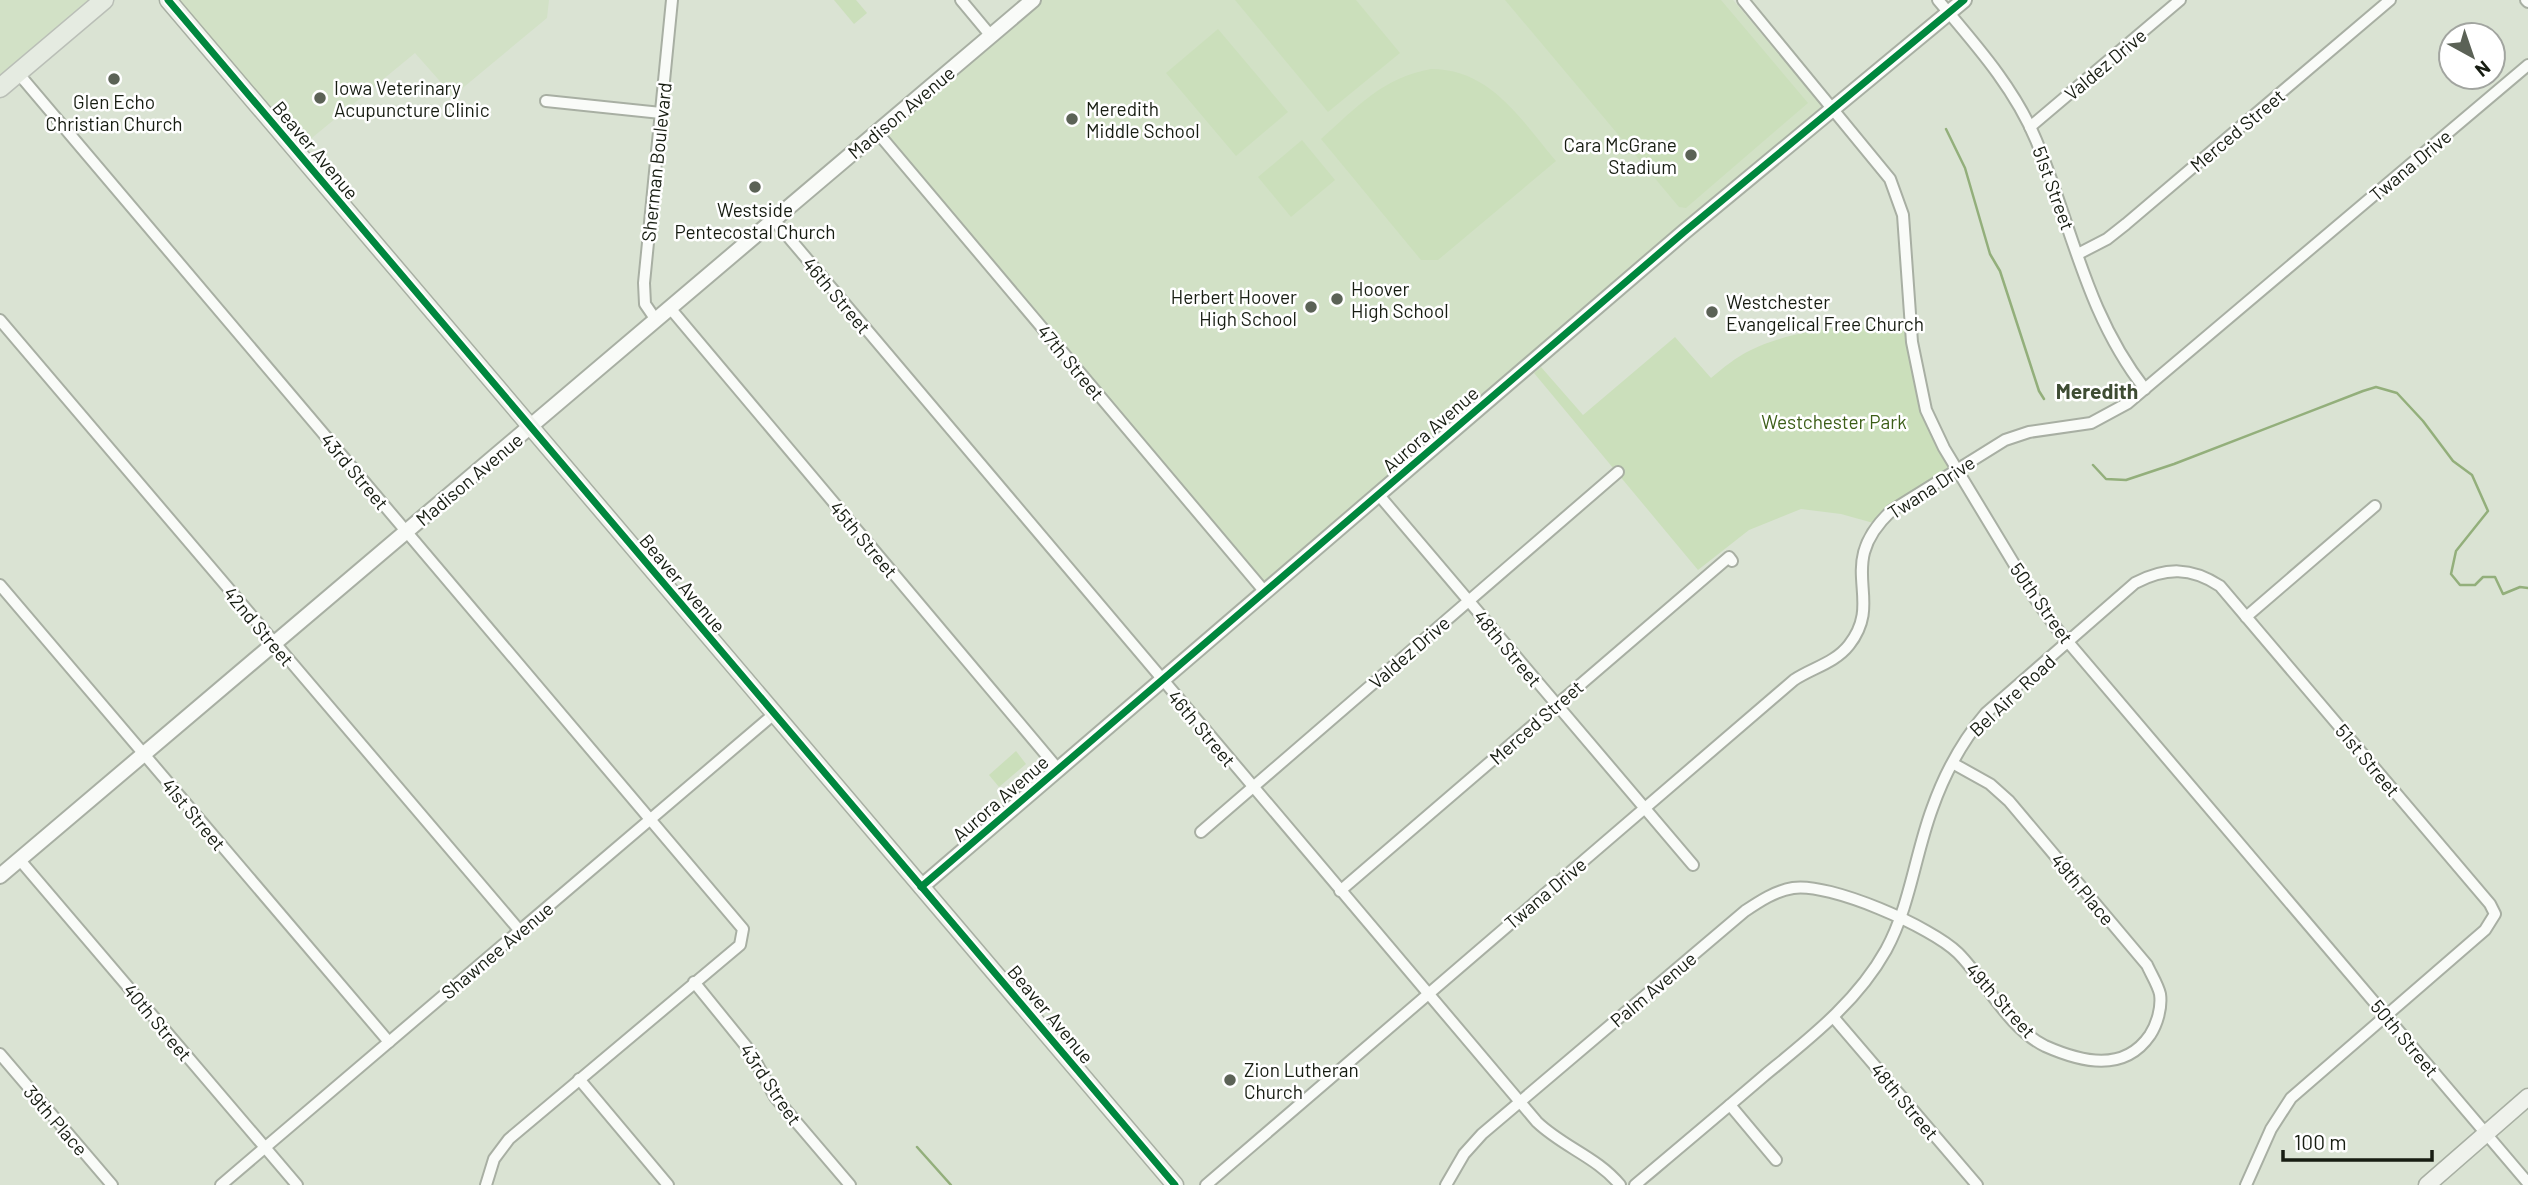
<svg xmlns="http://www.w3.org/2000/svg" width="2528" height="1185" font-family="Barlow,sans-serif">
  <rect width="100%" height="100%" fill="#dae3d3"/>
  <g fill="#d2e1c6">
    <polygon points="0,0 104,0 0,88"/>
    <polygon points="168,0 549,0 547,18 453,96 415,53 296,151"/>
    <polygon points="1033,0 1733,0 1817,99 1825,97 1835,109 1265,592 877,132"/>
  </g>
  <g fill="#cbdfbb">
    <polygon points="834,0 856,0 867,13 854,24"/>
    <polygon points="1235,0 1356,0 1400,53 1328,112"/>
    <polygon points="1505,0 1721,0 1808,103 1686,208 1679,207"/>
    <polygon points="1218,29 1288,112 1236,156 1166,73"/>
    <path d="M 1431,69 C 1491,69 1521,120 1556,161 L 1438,260 L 1421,260 L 1321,139 C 1357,107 1382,78 1431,69 Z"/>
    <polygon points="1302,140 1335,180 1291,217 1258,177"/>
    <path d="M 1910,319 L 1918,380 L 1957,469 L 1877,524 L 1841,514 L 1801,509 L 1749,530 L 1698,570 L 1534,373 L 1541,367 L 1583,415 L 1675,337 L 1711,378 C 1723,368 1736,357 1751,350 C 1798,327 1858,326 1910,319 Z"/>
    <polygon points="1016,751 1026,764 999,787 989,775"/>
  </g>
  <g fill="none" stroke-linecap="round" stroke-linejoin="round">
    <g stroke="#93af7b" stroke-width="2.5">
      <polyline points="1946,129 1965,168 1990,254 2000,271 2039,391 2044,399"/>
      <polyline points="2093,465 2106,479 2126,480 2174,464 2363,391 2376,387 2397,393 2423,421 2453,461 2472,475 2488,511 2456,551 2451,574 2460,585 2475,585 2483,577 2495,577 2503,594 2520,587 2528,588"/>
      <polyline points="917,1147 951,1185"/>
    </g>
    <g stroke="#a8afa3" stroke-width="14">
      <g id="minor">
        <polyline points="961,0 991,36"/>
        <polyline points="1743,0 1890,179 1903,215 1912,342 1926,410 1944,448 2034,597 2057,629 2528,1183"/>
        <path d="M 1938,0 C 1975,44 2014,87 2036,140 C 2072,226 2086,314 2145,389"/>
        <polyline points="2526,0 2528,2"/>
        <polyline points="18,73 743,929 740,945 509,1139 494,1159 486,1185"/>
        <polyline points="546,101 661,113"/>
        <polyline points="2030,127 2180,0"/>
        <polyline points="877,132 1265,592"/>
        <path d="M 774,220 L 1537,1122 C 1563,1147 1597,1157 1620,1185"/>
        <polyline points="2078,254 2107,239 2126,224 2390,0"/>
        <polyline points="670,308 1058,769"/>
        <polyline points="0,320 520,931"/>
        <polyline points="656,320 645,304 644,283 672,0"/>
        <polyline points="1378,494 1693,865"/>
        <polyline points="0,585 389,1042"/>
        <polyline points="2246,617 2375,506"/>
        <polyline points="1201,832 1618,472"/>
        <polyline points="19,859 297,1185"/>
        <polyline points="1340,891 1729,557 1732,561"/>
        <polyline points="694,982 750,1051 775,1097 850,1185"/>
        <polyline points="1834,1018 1977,1185"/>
        <polyline points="0,1054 112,1185"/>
        <polyline points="579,1079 668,1185"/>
        <polyline points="1730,1105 1776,1160"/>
        <polyline points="221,1185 774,714"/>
        <path d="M 1206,1185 L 1794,680 C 1812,668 1835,663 1849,645 C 1886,598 1833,566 1891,511 L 2005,440 L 2029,432 L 2091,423 L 2128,403 L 2528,65"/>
        <path d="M 1446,1185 L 1464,1154 L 1482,1134 L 1745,911 C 1760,901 1775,891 1793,888 C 1829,882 1932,927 1958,953 C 1986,981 2008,1028 2045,1046 C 2081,1062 2124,1073 2150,1035 C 2157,1024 2162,1008 2160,994 C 2158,985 2151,974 2147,965 L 2009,801 L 1990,784 L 1954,764"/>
        <path d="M 1635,1185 C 1679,1148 1722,1112 1765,1075 C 1810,1038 1857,1002 1886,950 C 1910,906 1915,855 1932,809 C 1944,775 1963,740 1986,713 L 2135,583 C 2166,567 2191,567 2220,586 L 2490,904 L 2495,914 L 2485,930 L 2291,1098 L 2271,1129 L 2246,1185"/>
      </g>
    </g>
    <g stroke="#a8afa3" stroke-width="18">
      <g id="tertiary">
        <polyline points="0,876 1033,0"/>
        <polyline points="921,887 1684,232 1964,0"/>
      </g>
    </g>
    <g stroke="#a8afa3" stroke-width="19">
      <g id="secondary">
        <polyline points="168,0 1175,1185"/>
        <polyline points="2427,1185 2528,1097"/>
      </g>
    </g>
    <g stroke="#babfb7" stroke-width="21">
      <polyline id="primary" points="0,88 104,0"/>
    </g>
    <use href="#minor" stroke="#f9fbf8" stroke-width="10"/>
    <use href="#tertiary" stroke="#f9fbf8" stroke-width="14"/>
    <use href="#secondary" stroke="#eff2ec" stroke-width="16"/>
    <use href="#primary" stroke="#e5ebe1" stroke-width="18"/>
    <g stroke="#fff" stroke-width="11">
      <g id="cycleway">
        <polyline points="168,0 1175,1185"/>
        <polyline points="921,887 1684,232 1964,0"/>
      </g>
    </g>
    <use href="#cycleway" stroke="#00873e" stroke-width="7"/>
  </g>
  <g fill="#5b6256" stroke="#fff" stroke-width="2.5">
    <circle cx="114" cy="79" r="7"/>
    <circle cx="320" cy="98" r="7"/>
    <circle cx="1072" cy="119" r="7"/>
    <circle cx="1691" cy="155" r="7"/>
    <circle cx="755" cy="187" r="7"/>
    <circle cx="1337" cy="299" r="7"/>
    <circle cx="1311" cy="307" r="7"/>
    <circle cx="1712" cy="312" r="7"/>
    <circle cx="1230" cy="1080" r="7"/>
  </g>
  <g text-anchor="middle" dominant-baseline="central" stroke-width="5" stroke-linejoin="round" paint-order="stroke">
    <g font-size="19" fill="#171d12" stroke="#fff">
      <text transform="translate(2105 64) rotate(-40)">Valdez Drive</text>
      <text transform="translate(901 112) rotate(-40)">Madison Avenue</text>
      <text transform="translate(2237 130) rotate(-40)">Merced Street</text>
      <text transform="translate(316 150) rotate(50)">Beaver Avenue</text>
      <text transform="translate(656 162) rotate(-84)">Sherman Boulevard</text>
      <text transform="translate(2410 165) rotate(-40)">Twana Drive</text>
      <text transform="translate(2054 188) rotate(70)">51st Street</text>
      <text transform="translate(837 295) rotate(50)">46th Street</text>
      <text transform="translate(1071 362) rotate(50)">47th Street</text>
      <text transform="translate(1430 429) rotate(-41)">Aurora Avenue</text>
      <text transform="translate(355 471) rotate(50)">43rd Street</text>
      <text transform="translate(469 479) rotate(-40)">Madison Avenue</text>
      <text transform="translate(1931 487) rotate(-33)">Twana Drive</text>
      <text transform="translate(864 539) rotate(50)">45th Street</text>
      <text transform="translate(683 583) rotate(50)">Beaver Avenue</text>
      <text transform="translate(2042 603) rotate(55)">50th Street</text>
      <text transform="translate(259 626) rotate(50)">42nd Street</text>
      <text transform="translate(1508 648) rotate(50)">48th Street</text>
      <text transform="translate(1409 652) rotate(-41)">Valdez Drive</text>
      <text transform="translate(2012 695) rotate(-43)">Bel Aire Road</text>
      <text transform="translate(1536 722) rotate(-41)">Merced Street</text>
      <text transform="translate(1202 728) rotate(50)">46th Street</text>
      <text transform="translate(2368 760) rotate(50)">51st Street</text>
      <text transform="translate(1000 798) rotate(-41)">Aurora Avenue</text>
      <text transform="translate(194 814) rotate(50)">41st Street</text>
      <text transform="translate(2083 889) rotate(50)">49th Place</text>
      <text transform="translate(1545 893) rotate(-40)">Twana Drive</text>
      <text transform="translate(497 950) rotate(-40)">Shawnee Avenue</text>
      <text transform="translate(1653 989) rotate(-40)">Palm Avenue</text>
      <text transform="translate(2001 1000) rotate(48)">49th Street</text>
      <text transform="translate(1051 1014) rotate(50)">Beaver Avenue</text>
      <text transform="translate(158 1022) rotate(50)">40th Street</text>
      <text transform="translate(2405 1038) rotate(50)">50th Street</text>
      <text transform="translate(771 1084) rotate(56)">43rd Street</text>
      <text transform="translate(1905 1101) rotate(50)">48th Street</text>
      <text transform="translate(56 1120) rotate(49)">39th Place</text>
    </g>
    <g font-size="19" fill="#171d12" stroke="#fff" text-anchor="start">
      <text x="334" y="87">Iowa Veterinary<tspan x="334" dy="22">Acupuncture Clinic</tspan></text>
      <text x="114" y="101" text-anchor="middle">Glen Echo<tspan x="114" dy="22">Christian Church</tspan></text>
      <text x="1086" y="108">Meredith<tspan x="1086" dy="22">Middle School</tspan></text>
      <text x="1677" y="144" text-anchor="end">Cara McGrane<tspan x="1677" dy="22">Stadium</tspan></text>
      <text x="755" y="209" text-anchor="middle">Westside<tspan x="755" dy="22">Pentecostal Church</tspan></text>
      <text x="1351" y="288">Hoover<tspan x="1351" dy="22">High School</tspan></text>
      <text x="1297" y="296" text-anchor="end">Herbert Hoover<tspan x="1297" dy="22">High School</tspan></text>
      <text x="1726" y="301">Westchester<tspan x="1726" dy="22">Evangelical Free Church</tspan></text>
      <text x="1244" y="1069">Zion Lutheran<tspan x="1244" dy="22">Church</tspan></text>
    </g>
    <g font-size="19" fill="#3c5e17" stroke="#fff">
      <text x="1834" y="421">Westchester Park</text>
    </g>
    <g font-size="21" font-weight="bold" fill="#3e4c33" stroke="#fff">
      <text x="2097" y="390">Meredith</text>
    </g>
  </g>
  <g transform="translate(2472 56) rotate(140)"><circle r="33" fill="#ffffff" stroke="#a2a5a0" stroke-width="2"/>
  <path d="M0-5L12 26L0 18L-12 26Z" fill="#5b6256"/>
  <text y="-10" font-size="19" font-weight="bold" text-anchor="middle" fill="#171d12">N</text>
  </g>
  <path d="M2283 1150v10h149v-10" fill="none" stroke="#171d12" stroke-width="3.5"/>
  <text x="2294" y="1150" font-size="21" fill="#171d12" stroke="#ffffff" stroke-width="5" paint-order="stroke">100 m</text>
</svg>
